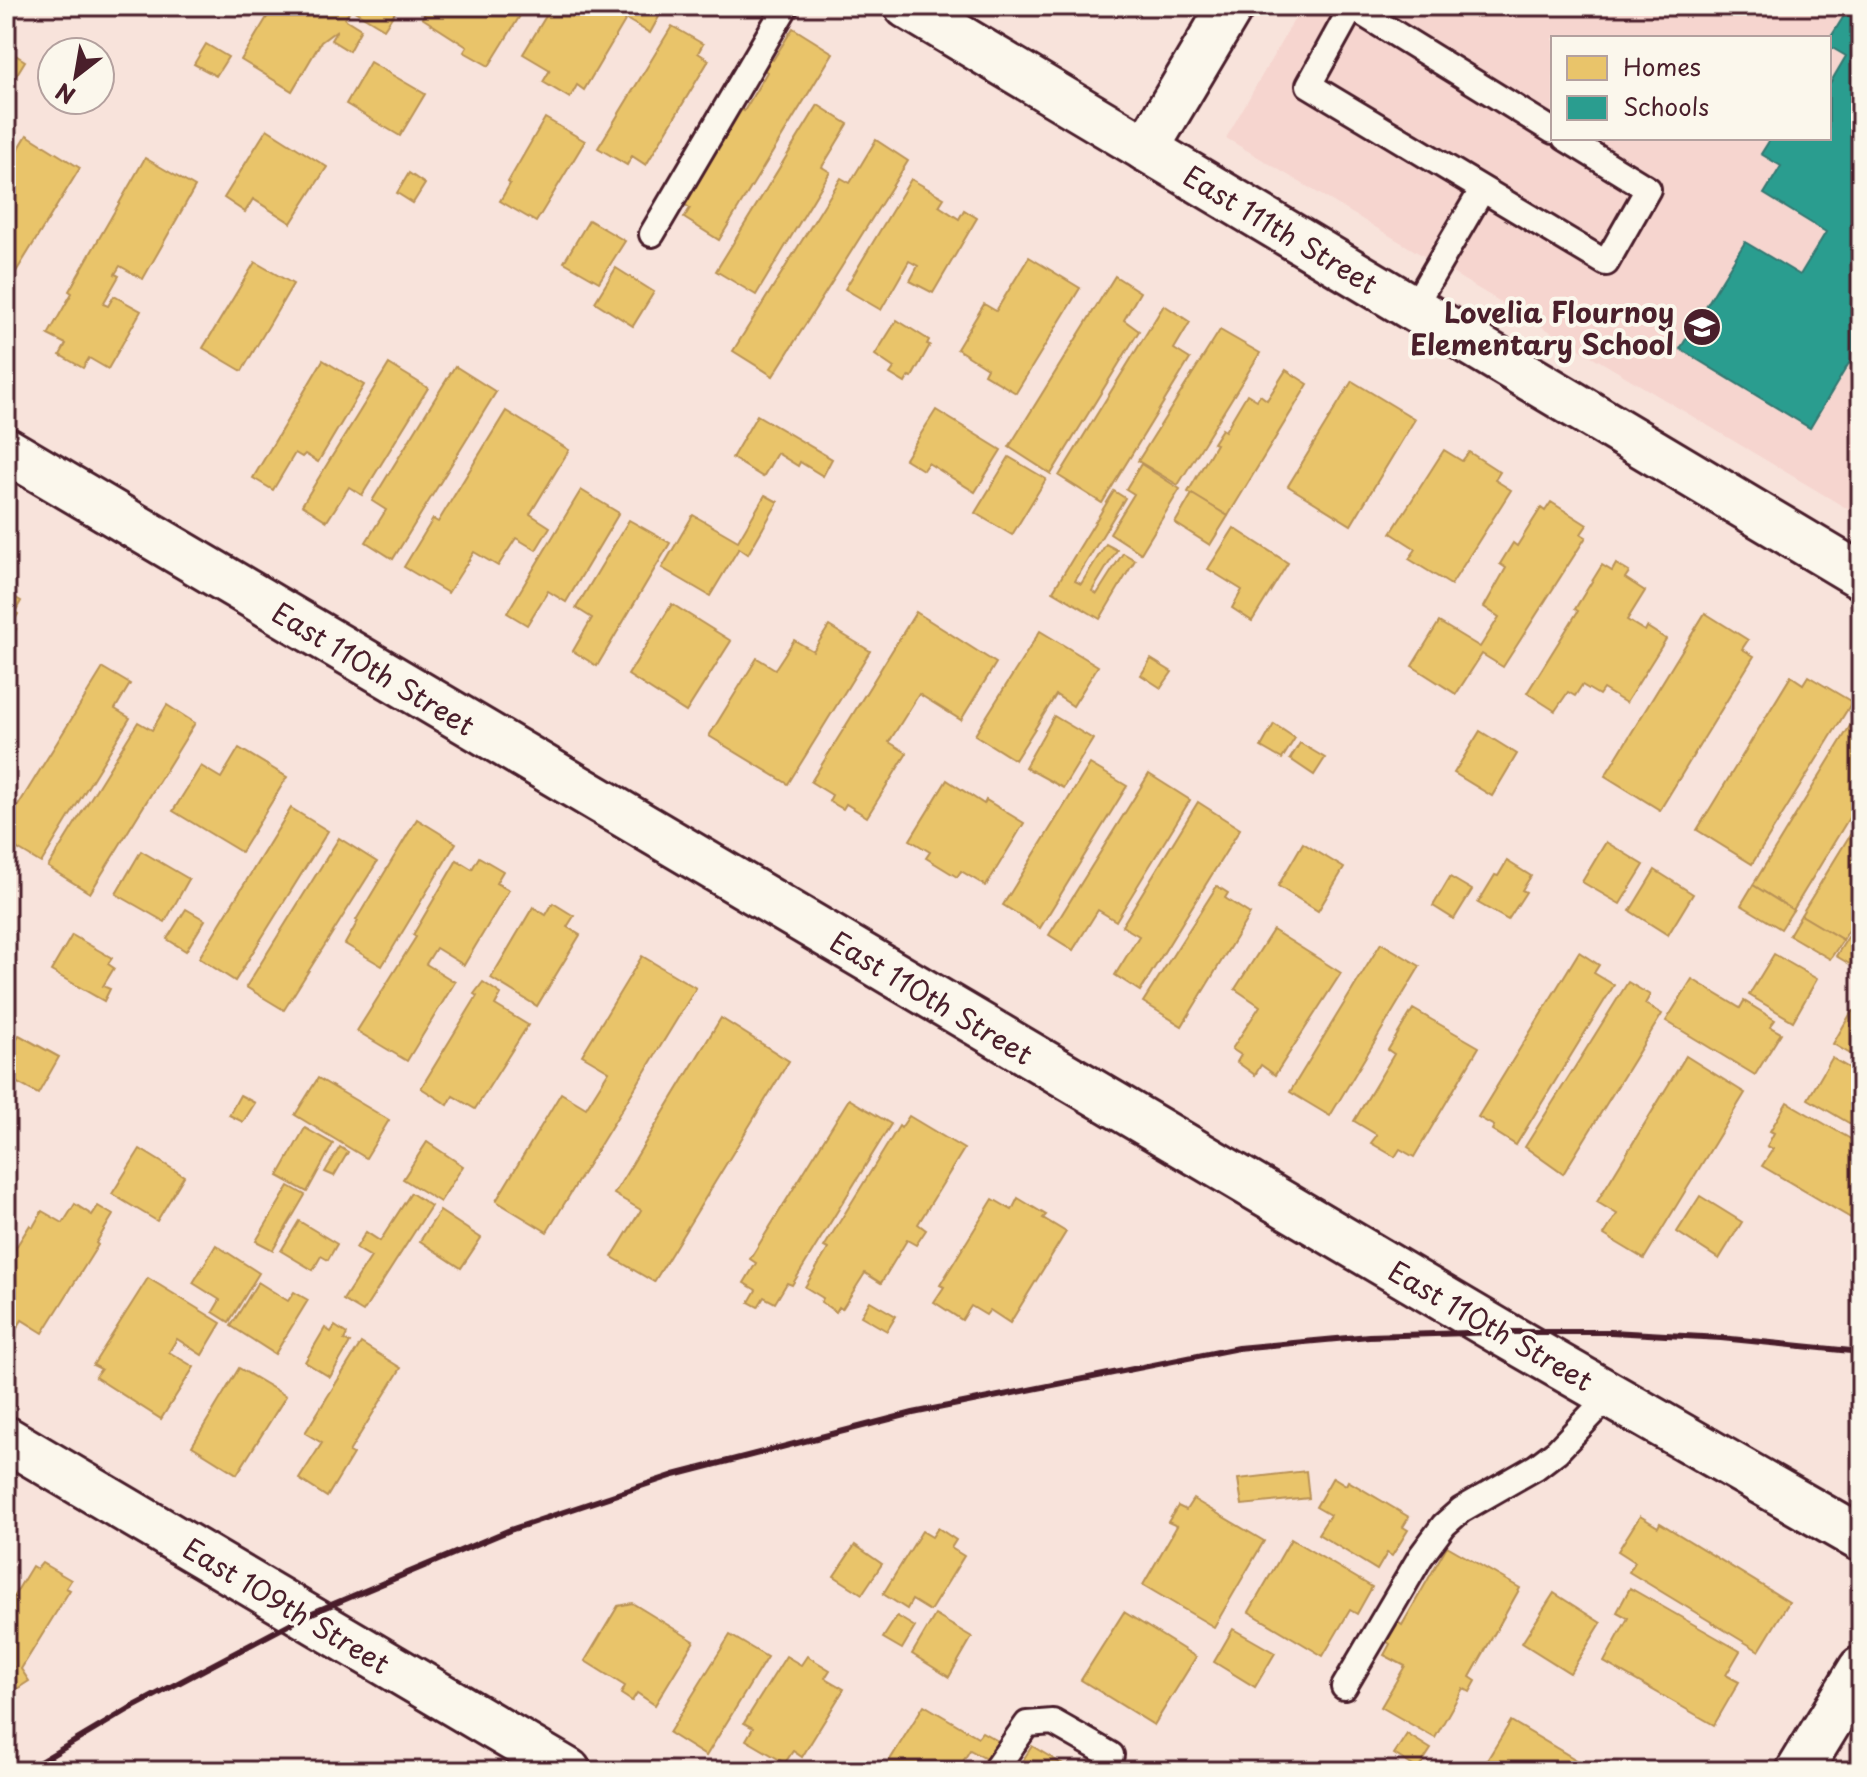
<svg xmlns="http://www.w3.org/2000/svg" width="1867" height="1777" font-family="'Playpen Sans',sans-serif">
  <rect width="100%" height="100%" fill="#f8e3db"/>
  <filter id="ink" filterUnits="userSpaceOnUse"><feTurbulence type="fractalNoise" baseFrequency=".0125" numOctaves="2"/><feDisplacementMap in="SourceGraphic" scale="16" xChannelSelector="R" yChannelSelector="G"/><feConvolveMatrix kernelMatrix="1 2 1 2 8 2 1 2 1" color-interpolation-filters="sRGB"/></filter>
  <g filter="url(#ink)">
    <path fill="#f6d5cf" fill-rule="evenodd" d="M 1302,6 L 1861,6 L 1861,517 L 1226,138 ZM 1553,38 L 1829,38 L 1829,138 L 1553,138 Z"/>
    <g fill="#e9c46a" stroke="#b99257" stroke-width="2">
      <polygon points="279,6 399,6 384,29 351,9 345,19 361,29 349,51 331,40 337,30 321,42 292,91 241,60 272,9 276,11"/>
      <polygon points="429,6 526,6 489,66 464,52 467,47 422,18"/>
      <polygon points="552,6 665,6 650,33 626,19 584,90 577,85 570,98 543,82 550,70 523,54"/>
      <polygon points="672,26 703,44 698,53 709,60 646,165 632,156 627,165 598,148"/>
      <polygon points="793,28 833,53 719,240 684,218 690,208 682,203 732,103 744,111 767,72 761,68 768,57 773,60"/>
      <polygon points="206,44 228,57 216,76 194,64"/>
      <polygon points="6,49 25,61 6,92"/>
      <polygon points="370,62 425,94 400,136 346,104"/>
      <polygon points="818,105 848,124 822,167 830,172 756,295 716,271"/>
      <polygon points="545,118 585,141 536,222 500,201 510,184 508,182"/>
      <polygon points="267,129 327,167 291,223 253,199 245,212 224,198"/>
      <polygon points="27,135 80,168 6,288 6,170"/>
      <polygon points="876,140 908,161 773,376 733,351 841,178 850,183"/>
      <polygon points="145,158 195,187 143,279 120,266 115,274 119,276 103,304 108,306 114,296 141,311 108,369 89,358 83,368 60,355 66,344 48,335 72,293 69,291"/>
      <polygon points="409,173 425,184 413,203 397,193"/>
      <polygon points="911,179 944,198 939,206 959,219 964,210 977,218 933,293 910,281 918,266 909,261 881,310 845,289"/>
      <polygon points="589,220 625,241 599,282 564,262"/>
      <polygon points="1029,257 1080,288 1016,393 984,374 987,368 957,349 984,304 996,311"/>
      <polygon points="255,262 293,284 242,371 203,348"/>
      <polygon points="616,268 654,292 633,326 595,302"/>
      <polygon points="1115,276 1140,292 1124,320 1139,331 1051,474 1009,447"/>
      <polygon points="1164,305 1190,322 1174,349 1190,359 1102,503 1059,476"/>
      <polygon points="897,320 929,340 927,344 930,345 912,377 909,376 905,383 890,374 894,368 875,355"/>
      <polygon points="1220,330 1260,353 1178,485 1138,461"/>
      <polygon points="323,360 364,385 318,462 305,454 302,457 295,453 273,490 253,478"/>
      <polygon points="389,364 428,388 362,495 349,487 327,521 302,505"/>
      <polygon points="455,366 496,392 393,559 366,542 386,510 372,501"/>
      <polygon points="1286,370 1308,384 1228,516 1188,492 1216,444 1213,443 1222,429 1225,431 1247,394 1257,400 1260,395 1267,400"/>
      <polygon points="1352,381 1415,419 1351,525 1288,486"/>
      <polygon points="936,410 1001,450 975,492 928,463 923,470 905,459"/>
      <polygon points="506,411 569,450 530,514 550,527 536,550 516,538 498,566 474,552 448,593 404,567 433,519 438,522"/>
      <polygon points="757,415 832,459 823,476 800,462 798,466 777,453 763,477 732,458"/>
      <polygon points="1444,450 1462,461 1469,452 1500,472 1495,480 1511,490 1451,585 1409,559 1416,549 1391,533"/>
      <polygon points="1009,457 1046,479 1012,535 975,513"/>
      <polygon points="1141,464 1180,489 1141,553 1110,533 1134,494 1126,489"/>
      <polygon points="581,490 619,513 566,602 548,591 527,625 507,613"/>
      <polygon points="1114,491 1125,498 1075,581 1081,584 1106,544 1117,550 1092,591 1097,594 1123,553 1135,560 1100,619 1053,591"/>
      <polygon points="1192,494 1228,516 1210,545 1175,523"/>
      <polygon points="765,495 778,502 748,554 739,548 710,596 662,568 693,515 738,541"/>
      <polygon points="1551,502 1587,525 1581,534 1586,537 1503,667 1482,654 1456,694 1412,666 1439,622 1480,647 1499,617 1484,607 1506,568 1500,564 1513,543 1517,546 1541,508 1545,511"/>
      <polygon points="629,520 670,543 597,666 573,651 592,618 576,608"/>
      <polygon points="1234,528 1288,563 1252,621 1232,608 1242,590 1208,569"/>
      <polygon points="1616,564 1629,572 1625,578 1645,591 1627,620 1645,631 1647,627 1666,639 1626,703 1603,689 1599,695 1582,685 1575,696 1568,692 1555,711 1527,693 1578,611 1575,609 1602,565 1612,571"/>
      <polygon points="6,592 21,601 15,612 18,614 11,627 16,629 6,646"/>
      <polygon points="672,604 731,641 686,712 628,675"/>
      <polygon points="916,612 996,663 961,720 919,694 889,742 907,753 867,817 846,804 843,809 829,801 832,795 811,782"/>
      <polygon points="1705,613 1748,640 1742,649 1754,656 1660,810 1605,776"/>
      <polygon points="829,626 870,651 788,784 709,736 757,658 775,669 794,640 813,651"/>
      <polygon points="1040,631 1098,666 1073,706 1056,695 1015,760 975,735"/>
      <polygon points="1151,659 1172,672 1161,688 1141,675"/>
      <polygon points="103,668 130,684 115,709 130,718 41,863 6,842 6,825"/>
      <polygon points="1791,676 1803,684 1808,676 1852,702 1752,864 1697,830"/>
      <polygon points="167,705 195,723 90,893 48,867 138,722 152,730"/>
      <polygon points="1054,716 1093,739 1063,788 1025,767"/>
      <polygon points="1856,716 1861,719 1861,798 1793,910 1753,885"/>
      <polygon points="1274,724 1295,738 1282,759 1261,747"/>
      <polygon points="1480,731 1517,754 1492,796 1454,773"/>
      <polygon points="1300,743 1325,758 1314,775 1290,759"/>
      <polygon points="239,748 287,777 241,852 173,811 201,766 221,778"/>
      <polygon points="1090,764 1127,786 1040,928 1003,905"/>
      <polygon points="1149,774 1190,800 1116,921 1098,910 1073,950 1049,935"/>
      <polygon points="947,780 984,804 986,800 1024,823 986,886 961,871 957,877 926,858 930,852 910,840"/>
      <polygon points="1198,802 1240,829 1140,991 1115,975 1139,936 1122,926"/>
      <polygon points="291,808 328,831 235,981 199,958"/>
      <polygon points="1861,817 1861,910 1843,940 1801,915"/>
      <polygon points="417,819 456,843 382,966 345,944 358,921 356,920"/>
      <polygon points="339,838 377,862 284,1010 246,987"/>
      <polygon points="1606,842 1644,865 1620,904 1582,882"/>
      <polygon points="1303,843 1344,868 1318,911 1278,886"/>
      <polygon points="141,851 189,879 165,922 116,894"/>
      <polygon points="479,857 503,871 496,883 509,890 464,965 436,948 426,964 455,982 407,1061 357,1031 416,937 413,935 457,860 472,869"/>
      <polygon points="1507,861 1531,876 1522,890 1526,892 1508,920 1478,903 1495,875 1498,876"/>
      <polygon points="1655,870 1693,894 1668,935 1630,911"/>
      <polygon points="1450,877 1472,890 1454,919 1433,906"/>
      <polygon points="1753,885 1793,910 1781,929 1741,905"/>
      <polygon points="1217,886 1228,893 1225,898 1250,914 1182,1026 1143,1002"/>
      <polygon points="553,903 574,916 567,927 580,935 537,1006 491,978 533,907 546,915"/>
      <polygon points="186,909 205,920 186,951 167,939"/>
      <polygon points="1801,915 1843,940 1830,959 1789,935"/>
      <polygon points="1273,930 1341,973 1275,1075 1261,1065 1255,1075 1237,1062 1241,1055 1232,1049 1260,1006 1235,989"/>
      <polygon points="72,935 112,958 108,964 114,968 103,986 110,989 104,1001 51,971"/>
      <polygon points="1848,937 1861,945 1861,964 1858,969 1836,956"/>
      <polygon points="1381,943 1420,966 1330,1116 1290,1092"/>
      <polygon points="1579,952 1599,965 1594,973 1614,985 1516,1145 1492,1130 1494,1126 1478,1117"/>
      <polygon points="1774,954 1817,979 1793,1021 1749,995"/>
      <polygon points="642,956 696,988 547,1232 496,1201 561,1093 586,1108 609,1071 582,1055"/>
      <polygon points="1692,979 1740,1008 1744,1001 1775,1020 1770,1027 1781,1033 1755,1075 1666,1021"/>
      <polygon points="483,982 501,994 495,1005 528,1025 475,1109 453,1096 448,1105 421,1088 477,996 474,994"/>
      <polygon points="1628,982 1650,995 1645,1004 1662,1014 1563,1174 1525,1147"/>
      <polygon points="1413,1009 1479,1047 1414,1157 1400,1149 1395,1157 1371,1143 1377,1135 1354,1121 1394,1054 1388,1050"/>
      <polygon points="1852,1011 1861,1016 1861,1060 1833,1044"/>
      <polygon points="721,1018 789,1061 654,1282 612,1257 641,1210 614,1194"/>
      <polygon points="19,1035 59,1057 38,1094 6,1077 6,1058"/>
      <polygon points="1686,1056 1745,1093 1644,1259 1604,1235 1617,1214 1597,1202"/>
      <polygon points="1832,1058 1861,1075 1861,1130 1808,1099"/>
      <polygon points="318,1078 389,1120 366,1158 295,1115"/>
      <polygon points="240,1095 255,1103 243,1122 229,1115"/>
      <polygon points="849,1099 891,1124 792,1285 787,1283 775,1303 764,1297 758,1307 749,1302 756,1290 744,1283 756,1263 750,1259"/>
      <polygon points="1787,1102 1861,1145 1861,1224 1762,1166 1773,1149 1767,1146 1774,1133 1770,1131"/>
      <polygon points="909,1116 964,1149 918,1224 926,1230 916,1245 907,1240 881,1283 865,1273 842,1309 839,1307 836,1312 821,1302 823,1298 805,1287 828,1249 824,1247 899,1126 901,1128"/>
      <polygon points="305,1128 333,1144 307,1192 278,1176"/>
      <polygon points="427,1142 463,1166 440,1202 403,1179"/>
      <polygon points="340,1147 348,1152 334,1176 325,1172"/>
      <polygon points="140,1149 184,1176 157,1221 112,1194"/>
      <polygon points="289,1186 305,1195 273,1250 256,1241"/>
      <polygon points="411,1193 431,1206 363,1312 343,1300 371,1257 356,1248 366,1232 380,1241"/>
      <polygon points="1700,1196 1742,1222 1719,1259 1677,1232"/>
      <polygon points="1018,1198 1046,1215 1043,1218 1066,1232 1010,1323 990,1310 986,1315 971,1306 962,1320 934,1302 944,1287 940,1285 993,1199 1012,1210"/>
      <polygon points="75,1204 92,1215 98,1206 113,1215 96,1243 98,1245 43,1333 22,1320 14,1333 6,1327 6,1263 30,1225 33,1227 42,1211 63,1223"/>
      <polygon points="440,1211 481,1238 461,1268 420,1241"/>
      <polygon points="299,1221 337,1244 328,1260 321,1256 313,1270 281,1251"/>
      <polygon points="216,1245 259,1273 229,1322 213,1312 220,1300 193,1283"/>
      <polygon points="148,1278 221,1323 202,1355 177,1339 169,1352 194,1367 161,1419 95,1377 101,1369 93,1365"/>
      <polygon points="258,1282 288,1301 294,1292 308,1300 275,1354 231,1326"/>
      <polygon points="870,1301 896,1316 887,1331 861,1316"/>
      <polygon points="335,1326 347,1334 344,1340 350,1343 330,1377 305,1362 325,1328 331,1332"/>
      <polygon points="361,1343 401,1368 349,1452 353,1454 327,1497 299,1479 322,1443 305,1433"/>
      <polygon points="239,1368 286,1396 237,1474 192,1446"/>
      <polygon points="1306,1471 1309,1498 1242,1505 1238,1479"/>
      <polygon points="1333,1477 1346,1485 1348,1481 1409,1517 1403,1527 1408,1530 1392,1556 1387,1553 1377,1570 1318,1534 1330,1515 1316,1507"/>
      <polygon points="1193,1499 1264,1541 1214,1627 1143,1585 1177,1526 1168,1522 1178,1506 1186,1510"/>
      <polygon points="1640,1516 1658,1527 1660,1523 1789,1602 1759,1651 1629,1572 1635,1562 1618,1551"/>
      <polygon points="938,1528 956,1540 951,1548 964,1556 930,1611 912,1600 907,1609 883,1594 922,1531 932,1537"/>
      <polygon points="1291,1539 1372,1587 1357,1614 1350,1610 1323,1656 1249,1612"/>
      <polygon points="855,1545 882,1564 862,1594 834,1576"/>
      <polygon points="1447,1546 1520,1588 1470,1677 1476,1681 1470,1692 1463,1688 1435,1738 1381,1707 1405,1666 1384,1655 1390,1644 1383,1639 1394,1620 1402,1625"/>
      <polygon points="42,1563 71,1580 66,1588 70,1590 21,1669 29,1681 6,1696 6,1672 14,1667 6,1662 6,1609 32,1566 37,1569"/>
      <polygon points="1630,1588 1740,1651 1726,1675 1739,1682 1714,1725 1604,1662 1628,1618 1617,1612"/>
      <polygon points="1554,1593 1601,1623 1570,1673 1522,1643"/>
      <polygon points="632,1603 694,1641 655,1705 637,1693 632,1701 621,1694 625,1686 585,1661 618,1606"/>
      <polygon points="1124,1612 1196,1657 1154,1725 1081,1680"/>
      <polygon points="935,1615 972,1637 949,1677 912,1654"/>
      <polygon points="897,1616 915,1627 902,1649 883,1638"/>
      <polygon points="1233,1629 1275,1653 1255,1687 1214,1662"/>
      <polygon points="730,1635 767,1657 706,1756 669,1733"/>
      <polygon points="786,1656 801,1665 807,1656 830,1670 825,1678 844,1689 802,1757 793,1751 785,1763 746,1740 753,1728 744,1723"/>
      <polygon points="924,1705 978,1737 982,1732 998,1741 986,1759 970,1750 957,1771 883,1771"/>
      <polygon points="1511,1721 1595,1771 1490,1771 1483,1767"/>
      <polygon points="1407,1734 1431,1749 1418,1769 1394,1754"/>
      <polygon points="1032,1746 1072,1770 1075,1765 1086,1771 1016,1771"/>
    </g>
    <polygon fill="#2a9d8f" stroke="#347771" stroke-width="2" points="1850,6 1861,6 1861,342 1859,346 1861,347 1861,370 1849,363 1810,428 1680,349 1745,242 1800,275 1826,232 1764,194 1781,166 1761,154 1771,138 1829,138 1829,85 1846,56 1829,46 1829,40"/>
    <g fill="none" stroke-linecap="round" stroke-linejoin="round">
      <g stroke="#4a1f2b" stroke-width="30">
        <g id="lane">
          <polyline points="1553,131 1352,7 1309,85 1606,263 1648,189 1565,138"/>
          <polyline points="652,234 786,6"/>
          <polyline points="1413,308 1482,190"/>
          <polyline points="1344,1687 1421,1556 1444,1525 1461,1510 1536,1467 1557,1451 1610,1395"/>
          <polyline points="994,1771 1027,1724 1053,1722 1111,1755"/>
        </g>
      </g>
      <g stroke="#4a1f2b" stroke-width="50">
        <g id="street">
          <polyline points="907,6 1861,576"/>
          <polyline points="1146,149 1231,6"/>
          <polyline points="6,450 1500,1332 1861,1539"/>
          <polyline points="6,1439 568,1771"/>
        </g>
      </g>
      <g stroke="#4a1f2b" stroke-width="50">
        <polyline id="secondary" points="1799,1771 1861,1669"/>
      </g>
      <use href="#lane" stroke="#fbf7ec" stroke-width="24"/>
      <use href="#street" stroke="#fbf7ec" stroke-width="44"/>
      <use href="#secondary" stroke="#fbf7ec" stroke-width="44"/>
      <polyline stroke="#4a1f2b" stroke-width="6" points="25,1771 129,1709 305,1616 510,1530 674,1475 913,1413 1238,1348 1369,1336 1500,1332 1611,1332 1721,1338 1861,1352"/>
    </g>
  </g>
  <defs>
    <g id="school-disc" transform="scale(2)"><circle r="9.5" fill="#4a1f2b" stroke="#fbf7ec"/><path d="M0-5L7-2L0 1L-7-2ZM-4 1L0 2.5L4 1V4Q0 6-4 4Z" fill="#fff"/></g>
  </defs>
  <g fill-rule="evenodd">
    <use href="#school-disc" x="1702" y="327"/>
  </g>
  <g text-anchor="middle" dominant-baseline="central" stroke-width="8" stroke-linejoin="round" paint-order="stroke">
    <g font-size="28" fill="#4a1f2b" stroke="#fbf7ec">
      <text transform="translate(1281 229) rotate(31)">East 111th Street</text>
      <text transform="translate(374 668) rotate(31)">East 110th Street</text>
      <text transform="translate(932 997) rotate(31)">East 110th Street</text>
      <text transform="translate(1491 1325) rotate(30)">East 110th Street</text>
      <text transform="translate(287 1605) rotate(31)">East 109th Street</text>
    </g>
    <g font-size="28" font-weight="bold" fill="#4a1f2b" stroke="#fbf7ec" text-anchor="end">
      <text x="1674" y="311">Lovelia Flournoy<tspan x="1674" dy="32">Elementary School</tspan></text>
    </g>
  </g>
  <rect width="1867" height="1777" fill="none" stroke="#fbf7ec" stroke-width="32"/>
  <rect x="16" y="16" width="1835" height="1745" fill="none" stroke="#4a1f2b" stroke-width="3" filter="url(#ink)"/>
  <rect x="1551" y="36" width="280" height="104" fill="#fbf7ec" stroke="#b4a19f" stroke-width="2"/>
  <rect x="1567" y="56" width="40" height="24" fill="#e9c46a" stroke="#b4a19f" stroke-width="2"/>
  <text x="1623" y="76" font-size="24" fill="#4a1f2b">Homes</text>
  <rect x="1567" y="96" width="40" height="24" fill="#2a9d8f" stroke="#b4a19f" stroke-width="2"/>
  <text x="1623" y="116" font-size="24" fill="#4a1f2b">Schools</text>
  <g transform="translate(76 76) rotate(211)"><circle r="38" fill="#fbf7ec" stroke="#b4a19f" stroke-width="2"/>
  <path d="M0-6L14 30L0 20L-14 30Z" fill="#4a1f2b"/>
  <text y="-12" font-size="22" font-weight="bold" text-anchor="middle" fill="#4a1f2b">N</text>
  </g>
</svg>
